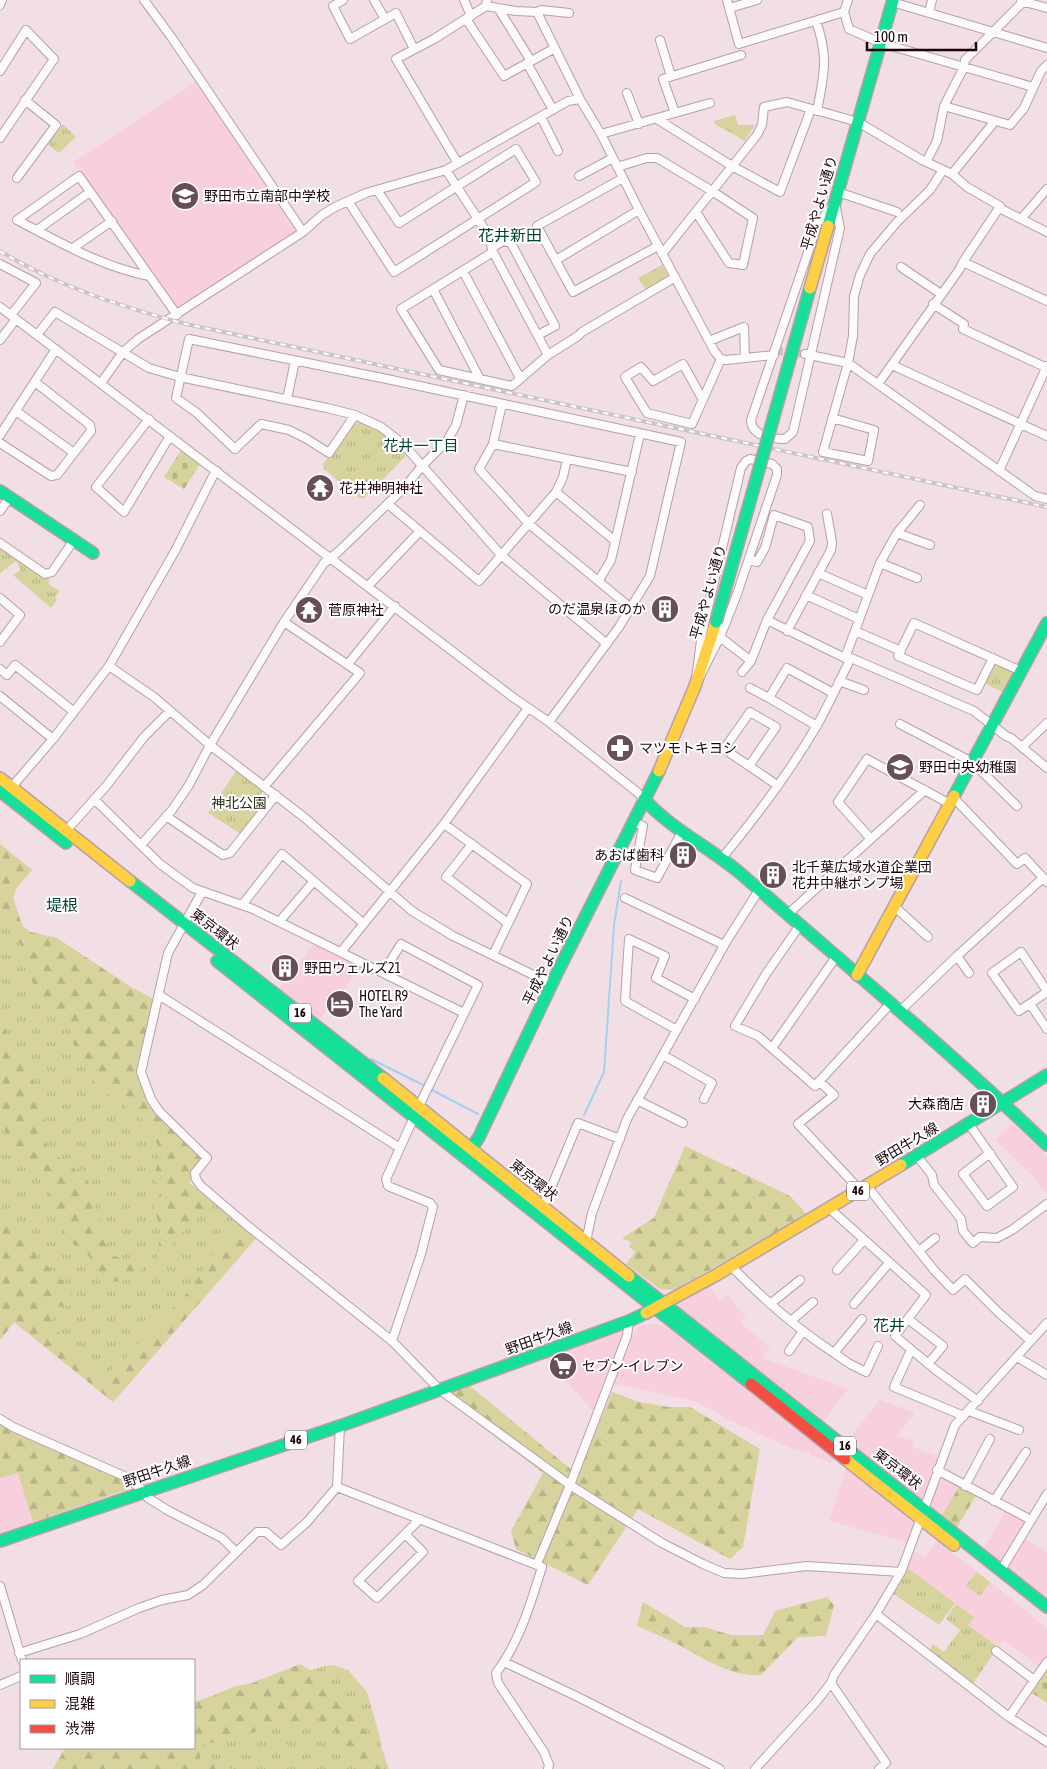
<svg xmlns="http://www.w3.org/2000/svg" width="1047" height="1769" font-family="'Asap Condensed','Noto Sans JP',sans-serif">
  <style>
    .built { fill: #f8cfdd }
    .grass { fill: url(#grass-tufts) }
    .forest { fill: url(#forest-firs) }
    .cemetery { fill: url(#cemetery-stones) }
    .lines { fill: none; stroke-linecap: round; stroke-linejoin: round }
    .stream { stroke: #a3d1f0; stroke-width: 2 }
    .street-tunnel { stroke: #d2bdc5; stroke-width: 8; stroke-dasharray: 8 4; stroke-linecap: butt }
    .street-casing { stroke: #b79fa8; stroke-width: 10 }
    .fast-casing { stroke: #b79fa8; stroke-width: 14 }
    .slow-casing { stroke: #b79fa8; stroke-width: 14 }
    .jam-casing { stroke: #b79fa8; stroke-width: 14 }
    .street { stroke: #fdfafb; stroke-width: 8 }
    .fast { stroke: #16e098; stroke-width: 11 }
    .slow { stroke: #ffcf43; stroke-width: 11 }
    .jam { stroke: #f24e42; stroke-width: 11 }
    .rail-casing { stroke: #ccc5c8; stroke-width: 4 }
    .rail { stroke: #fff; stroke-width: 2; stroke-dasharray: 5.5; stroke-linecap: butt }
    .fast-bridge-casing { stroke: #b79fa8; stroke-width: 14; stroke-linecap: butt }
    .slow-bridge-casing { stroke: #b79fa8; stroke-width: 14; stroke-linecap: butt }
    .fast-bridge { stroke: #16e098; stroke-width: 11 }
    .slow-bridge { stroke: #ffcf43; stroke-width: 11 }
    .labels { text-anchor: middle; stroke-width: 4; stroke-linejoin: round; paint-order: stroke }
    .shield { fill: #fff; stroke: #604e56; stroke-width: 1 }
    .shield-label { font-size: 12px; font-weight: bold; fill: #1c020d }
    .poi-label { font-size: 14px; fill: #1c020d; stroke: #fff; text-anchor: start }
    .street-label { font-size: 14px; fill: #1c020d; stroke: #fff }
    .park-label { font-size: 14px; fill: #2b2e18; stroke: #fff }
    .neighbourhood-label { font-size: 15px; fill: #043f33; stroke: #fff }
    .quarter-label { font-size: 16px; fill: #043f33; stroke: #fff }
  </style>
  <defs>
    <pattern id="grass-tufts" width="24" height="20" patternUnits="userSpaceOnUse" patternTransform="scale(1.25)"><rect width="24" height="20" fill="#d6d49c"/><path d="M3 7l-1-3M5 7V3M7 7l1-3M15 17l-1-3M17 17v-4M19 17l1-3" fill="none" stroke="#b7b485"/></pattern>
    <pattern id="forest-firs" width="22" height="20" patternUnits="userSpaceOnUse" patternTransform="scale(1.25)"><rect width="22" height="20" fill="#d6d49c"/><path d="M5 1l3.5 6h-7zM16 11l3.5 6h-7z" fill="#b7b485"/></pattern>
    <pattern id="cemetery-stones" width="16" height="16" patternUnits="userSpaceOnUse" patternTransform="scale(1.25)"><rect width="16" height="16" fill="#d6d49c"/><path d="M2 7V4a2 2 0 0 1 4 0v3zM10 15v-3a2 2 0 0 1 4 0v3z" fill="#b7b485"/></pattern>
  </defs>
  <rect width="100%" height="100%" fill="#f2dee5"/>
  <path class="built" d="M196,82L296,230L294,233L181,307H177L73,162Z
    M315,943L362,966L319,1020L278,989Z
    M1012,1123L1047,1155V1194L1032,1175L995,1140Z
    M710,1286L719,1301L729,1295L736,1306L746,1316L740,1323L770,1347L762,1358L848,1389L824,1421L679,1307L680,1304Z
    M648,1324H657L670,1330L834,1459L831,1463L810,1455L809,1452L795,1450L731,1421L697,1402L612,1383L637,1327Z
    M621,1332L624,1336L594,1412L544,1356Z
    M880,1400L915,1413L897,1436L913,1441L912,1447L940,1457L924,1501L848,1440Z
    M846,1468L916,1524L909,1543L829,1521Z
    M18,1473L33,1522L0,1534V1478Z
    M939,1473L960,1485L942,1515L927,1503Z
    M1006,1510L1024,1520L1025,1524L1003,1561H1000L984,1549Z
    M1022,1537L1047,1553V1598L1008,1567L1007,1564Z
    M937,1541L977,1572L967,1586L980,1596L990,1582L1047,1628V1658L1040,1668L1004,1640L998,1647L968,1625L974,1617L906,1567L913,1550L925,1558Z"/>
  <path class="grass" d="M735,115L738,125H755L745,141L715,124L714,121Z
    M63,124L76,137L59,153L48,144Z
    M662,265L668,276L667,278L646,290L638,278Z
    M359,422L375,428L404,452L405,457L364,498H359L324,469L323,464L351,426Z
    M0,547L50,580L48,584L60,591L55,597L57,600L51,608L13,575L21,570L16,561L7,567L10,572L6,568L0,574Z
    M995,663L1013,671L1002,692L984,683L992,664Z
    M236,771L263,791L259,796L267,801L241,834L208,813Z
    M0,844L32,870L17,887L13,898L22,925L30,932L57,938L143,1003V1089L203,1157L189,1183L258,1236L113,1402L14,1322L0,1340Z
    M906,1567L955,1603L939,1625L892,1593Z
    M977,1572L990,1582L980,1596L966,1586Z
    M956,1604L974,1617L968,1625L998,1647L972,1685L929,1651L933,1644L944,1652L960,1630L946,1619Z
    M333,1665L348,1670L367,1692L379,1734L382,1749L389,1769H52L99,1748H194V1703L236,1686L276,1680L325,1666Z"/>
  <path class="forest" d="M0,844L32,870L17,887L13,898L22,925L30,932L57,938L131,987L156,1000L140,1061L143,1089L203,1157L189,1183L214,1202L186,1229L160,1259H158L157,1255L161,1231L153,1205L160,1194V1188L153,1176L159,1162L158,1146L148,1124L98,1086L74,1045L69,1024L38,998L21,945L1,919Z
    M0,1020L8,1035L27,1064L41,1101L47,1128L46,1143L51,1153L67,1162L88,1181L109,1252C119,1261 135,1258 144,1267L130,1279L103,1284L98,1280L93,1262L85,1251L74,1245L62,1226L40,1169L22,1152L8,1142L0,1113Z
    M685,1146L790,1196L808,1216L673,1290L660,1289L626,1264L635,1252L629,1247L631,1242L622,1238L654,1218Z
    M0,1206L7,1215L29,1234L27,1245L65,1284L76,1301L73,1304L53,1308L50,1313L56,1329L76,1353L89,1366L104,1374L116,1368L187,1293L205,1267L223,1244L246,1227L258,1236L113,1402L14,1322L0,1340Z
    M470,1386L578,1475L612,1392L639,1402L669,1407H690L760,1449L743,1547L730,1559L638,1509L588,1585L516,1549L511,1531L543,1473L441,1396Z
    M0,1423L122,1478L129,1483L126,1490L33,1522L18,1473L0,1478Z
    M960,1485L977,1494L957,1527L942,1515Z
    M827,1597L834,1605L826,1636L798,1637L761,1675C730,1677 703,1658 677,1644C664,1637 650,1632 637,1626L643,1602L685,1627H704L731,1635H763L775,1611Z
    M300,1664L343,1689L379,1758L382,1769H359L358,1764L337,1732L315,1717L199,1746L200,1759L232,1769H53L65,1748H194V1702L242,1687Z"/>
  <path class="cemetery" d="M181,450L200,464L184,489L164,477Z
    M1047,1665V1703L1029,1691Z"/>
  <g class="lines">
    <path class="stream" d="M371,1059L425,1086
      M432,1090L478,1114
      M584,1115L604,1072L614,925L621,881"/>
    <path class="street-tunnel" d="M775,351L805,354"/>
    <defs>
      <path id="street" d="M144,0L172,38L303,232
        M343,0L333,6L350,39L396,13L414,49
        M374,0L385,19
        M464,0L471,16
        M487,0L486,6L516,11L537,12L541,10L569,13
        M727,0L739,44L844,12
        M848,0L844,12L849,29L881,43L1033,87
        M1021,1L1047,8
        M892,2L1047,48
        M0,5L2,0
        M498,8L531,61
        M730,8L757,0
        M537,12L580,99L601,134L639,210L715,352L721,359L726,360L774,355
        M929,13L932,0
        M466,19L504,76L555,48
        M816,21C829,58 824,74 817,111
        M660,40L671,76
        M527,63L553,110
        M0,71L26,30L54,59L0,138
        M627,93L639,124
        M944,106L1010,125L1024,108L1041,71L1047,65
        M675,113L663,79L741,55
        M541,117L558,151
        M657,119L732,166L780,192L811,109
        M601,134L710,103
        M457,162L396,59L434,39L486,6
        M926,162L937,141L944,106L964,67L965,60L1025,0
        M617,167L647,158H657L712,191L753,218L743,265L729,263L696,212
        M446,170L489,236L493,252L548,355
        M952,174L995,121
        M579,176L613,158
        M17,178L56,125L25,100
        M623,178L537,226L573,292L658,246
        M838,192L897,212
        M348,201L394,272L536,182L516,149L399,223L377,190
        M835,203L840,228L793,432L785,439C773,439 751,436 751,420L818,223Z
        M1021,219L1047,189
        M37,230L90,192
        M73,248L112,221
        M492,248L503,241L511,243L555,326L538,335
        M493,252L401,309L439,370L512,386L548,355L578,336L582,332L674,278
        M662,254L757,135L762,125L764,107L787,102L858,122L922,160L952,174L967,187L1000,206L999,208L1047,232
        M556,260L639,210
        M963,262L1047,301
        M0,264L36,283L11,315
        M901,267L941,294
        M463,271L520,378
        M149,276C102,267 59,242 17,220L79,176L177,315
        M433,289L480,379
        M933,304L964,324L963,329L1047,368
        M0,307L514,698L549,722L637,792L644,799
        M37,335L55,312L149,368L180,377L327,408L355,415L381,427L403,444L502,556L607,644
        M0,340L16,319
        M709,341L744,327L745,358
        M805,354L848,363L1035,496L1047,499
        M892,365L1047,436
        M101,383L123,352L138,339L303,232L322,215L335,207L366,193L446,170L568,101L580,99
        M878,384L959,270L963,262L999,208
        M287,399L295,361
        M703,400L683,364L653,381L641,367L625,377L647,413L692,424L721,359
        M502,404L493,444L479,469L529,524L631,608
        M16,411L74,453
        M355,415L329,453L307,439L289,430L261,424L235,449L197,413L176,398L189,339L387,379L681,442L650,576L619,627L549,722
        M832,418L874,430L868,461L823,452L848,363L853,336L854,296L860,275L870,254L897,222L930,190L943,170
        M149,419L96,487L124,512L170,436
        M0,435L56,349
        M0,443L51,476L57,475L91,431L90,425L35,382
        M493,444L632,472
        M750,459L772,464L777,469V475L736,597L720,637L695,686L702,633L741,468L746,461Z
        M999,471L1047,366
        M556,492L615,541
        M388,504L479,581L556,492L563,477L567,459
        M0,511L10,497
        M897,533L930,545
        M0,543L45,574L52,572L74,540
        M880,563L917,578
        M818,573L868,595
        M599,580L611,560L640,434
        M368,586L420,531
        M806,595L859,619
        M0,598L20,615L0,642
        M767,620L845,658H851L974,711L1006,736L1011,738L1047,768
        M787,631L831,550L832,542L827,514
        M855,631L901,651
        M720,637L751,661
        M845,658L880,563L897,533L920,505
        M993,658L977,690L898,656L914,623L1021,671
        M348,664L395,606
        M109,666L154,697L210,745L305,818L412,911L453,936L552,984
        M0,669L7,675L15,665L73,711
        M742,672L751,661L767,620L810,541L808,527L774,515L765,548L757,562L749,560
        M839,681L864,690
        M750,688L769,698
        M0,696L53,739
        M900,724L972,762L1017,806
        M817,726L769,698L787,668L833,693
        M1022,747L1047,723
        M749,766L776,727L750,712L724,749L777,785
        M264,787L360,673L284,622
        M10,789L53,739L109,666L175,551L213,476L217,471
        M953,797L1017,864L1025,858L1047,882
        M94,799L160,864L193,888L253,909L464,1013
        M166,816L223,855L230,853L276,795
        M634,822L643,826L635,870L657,878L683,830
        M444,824L527,884L493,955
        M66,831L107,785L144,737L170,711
        M871,839L838,802L867,759L950,804
        M472,844L446,877L508,923
        M141,845L172,810L189,785L210,745L284,622L324,563L338,552L405,487L422,466L447,441L456,425L464,395
        M722,858C756,817 789,773 816,727C829,705 839,681 851,658
        M202,892L168,953L141,1072L151,1099L159,1111L207,1158L195,1173L196,1179L201,1186L248,1226L392,1341L440,1390L570,1485L662,1543L703,1564L724,1573L742,1574L807,1566L901,1572
        M625,898L724,945
        M242,905L282,854L363,923
        M894,906L928,937
        M788,914L925,790
        M279,922L314,881
        M800,925L766,974L735,1026L758,1036L815,1086L891,1003
        M341,952L444,824L528,708
        M957,956L969,973
        M383,973L401,944L478,985L419,1106L386,1179L388,1186L430,1203L433,1207L421,1254L392,1341
        M1047,991L1021,952L992,973L1019,1011L1047,992
        M159,995L400,1148
        M1030,1004L1047,1029
        M900,1011L957,956L1043,878
        M677,1030L625,1001L629,939L665,956L656,978L695,999
        M772,1048L836,957
        M663,1055L712,1083L704,1099
        M819,1081L834,1095L798,1124L860,1190
        M637,1100L683,1123
        M969,1124L1013,1187L987,1206L963,1174L990,1153
        M917,1156L932,1175L934,1185L961,1219L963,1231L973,1243L980,1237L997,1238L1012,1230L1047,1204
        M867,1186L934,1270L953,1290L965,1279L999,1313L1031,1341
        M543,1207L578,1123L620,1139
        M829,1208L926,1295L895,1336L937,1371L978,1401
        M586,1242L592,1213L627,1119L726,942L759,890
        M919,1251L935,1238
        M731,1266C763,1299 796,1328 834,1353L862,1319
        M837,1270L864,1240
        M770,1304L800,1280
        M854,1304L889,1263
        M908,1319L943,1346L928,1364
        M791,1321L813,1302
        M911,1350L894,1387L964,1416
        M789,1351L803,1331
        M834,1353L850,1364L866,1372L878,1346
        M1017,1357L1047,1375
        M969,1411L1019,1430
        M0,1419L13,1427L126,1477L144,1491L148,1498L169,1511L222,1538L236,1552
        M937,1470L1031,1520
        M965,1486L990,1439
        M337,1487L542,1567C531,1603 519,1643 496,1673L498,1683L544,1752L549,1765L548,1769
        M994,1501L1026,1452
        M405,1534L423,1552L377,1598L358,1581L420,1519
        M537,1564L570,1485L627,1336L629,1321
        M1001,1570L1047,1494
        M0,1586L22,1660
        M876,1614L1009,1717L1047,1742
        M996,1651L1034,1680
        M19,1653L80,1634L139,1608L162,1600L188,1595L203,1585L257,1532H266L281,1545L307,1522L337,1487L340,1426
        M504,1662L576,1696L720,1769
        M831,1683L886,1763L879,1769
        M0,1685L21,1676
        M1009,1717L1047,1662
        M755,1769L816,1702L831,1683L834,1675L876,1614L901,1572L955,1425L1047,1323"/>
      <path id="fast" d="M828,226L893,0
        M0,491L93,553
        M0,791L66,843
        M954,796L1047,623
        M644,799C671,829 709,847 740,873C843,963 949,1050 1047,1145
        M130,881L383,1078
        M217,961L751,1384
        M467,1155L479,1137L558,971L659,771
        M901,1165L1047,1075
        M629,1276L1047,1607
        M0,1541L340,1426L629,1321L646,1313"/>
      <path id="slow" d="M659,771L695,686L716,622
        M0,778L130,881
        M857,975L954,796
        M383,1078L629,1276
        M646,1313L718,1274L901,1165
        M845,1459L954,1545"/>
      <path id="jam" d="M751,1384L845,1459"/>
    </defs>
    <use href="#street" class="street-casing"/>
    <use href="#fast" class="fast-casing"/>
    <use href="#slow" class="slow-casing"/>
    <use href="#jam" class="jam-casing"/>
    <use href="#street" class="street"/>
    <use href="#fast" class="fast"/>
    <use href="#slow" class="slow"/>
    <use href="#jam" class="jam"/>
    <defs>
      <path id="rail" d="M0,251C57,286 122,307 186,324L1047,507"/>
    </defs>
    <use href="#rail" class="rail-casing"/>
    <use href="#rail" class="rail"/>
    <defs>
      <path id="fast-bridge" d="M716,622L810,288"/>
      <path id="slow-bridge" d="M810,288L828,226"/>
    </defs>
    <use href="#fast-bridge" class="fast-bridge-casing"/>
    <use href="#slow-bridge" class="slow-bridge-casing"/>
    <use href="#fast-bridge" class="fast-bridge"/>
    <use href="#slow-bridge" class="slow-bridge"/>
  </g>
  <defs>
    <symbol id="school-disc" viewBox="-11 -11 22 22"><circle r="9.5" fill="#674f59" stroke="#fff"/><path d="M0-5L7-2L0 1L-7-2ZM-4 1L0 2.5L4 1V4Q0 6-4 4Z" fill="#fff"/></symbol>
    <symbol id="temple-disc" viewBox="-11 -11 22 22"><circle r="9.5" fill="#674f59" stroke="#fff"/><path d="M0-6L5-2H3V0L6.5 2.5H4V6H1.5V3h-3V6H-4V2.5H-6.5L-3 0V-2H-5Z" fill="#fff"/></symbol>
    <symbol id="building-disc" viewBox="-11 -11 22 22"><circle r="9.5" fill="#674f59" stroke="#fff"/><path d="M-4-6H4V6H1V3H-1V6H-4ZM-2.5-4.3h1.7v1.8h-1.7ZM.8-4.3h1.7v1.8H.8ZM-2.5-1h1.7V.8h-1.7ZM.8-1h1.7V.8H.8Z" fill="#fff"/></symbol>
    <symbol id="pharmacy-disc" viewBox="-11 -11 22 22"><circle r="9.5" fill="#674f59" stroke="#fff"/><path d="M-2-6h4v4h4v4h-4v4h-4v-4h-4v-4h4Z" fill="#fff"/></symbol>
    <symbol id="hotel-disc" viewBox="-11 -11 22 22"><circle r="9.5" fill="#674f59" stroke="#fff"/><path d="M-6-4.5h1.5V1H6V5H4.5V3h-9V5H-6ZM-4 0a1.8 1.8 0 1 1 3.6 0ZM.5 0V-2.5h3Q6-2.5 6 0Z" fill="#fff"/></symbol>
    <symbol id="supermarket-disc" viewBox="-11 -11 22 22"><circle r="9.5" fill="#674f59" stroke="#fff"/><path d="M-6-5.5h2.5l.6 2H6L4.5 2H-2.5L-4.4-4H-6ZM-1.5 3.2a1.3 1.3 0 1 0 .1 0ZM3 3.2a1.3 1.3 0 1 0 .1 0Z" fill="#fff"/></symbol>
  </defs>
  <g fill-rule="evenodd">
    <use href="#school-disc" x="169" y="180" width="32" height="32"/>
    <use href="#temple-disc" x="304" y="472" width="32" height="32"/>
    <use href="#building-disc" x="649" y="593" width="32" height="32"/>
    <use href="#temple-disc" x="293" y="594" width="32" height="32"/>
    <use href="#pharmacy-disc" x="604" y="732" width="32" height="32"/>
    <use href="#school-disc" x="884" y="751" width="32" height="32"/>
    <use href="#building-disc" x="667" y="839" width="32" height="32"/>
    <use href="#building-disc" x="757" y="859" width="32" height="32"/>
    <use href="#building-disc" x="269" y="952" width="32" height="32"/>
    <use href="#hotel-disc" x="324" y="988" width="32" height="32"/>
    <use href="#building-disc" x="967" y="1088" width="32" height="32"/>
    <use href="#supermarket-disc" x="547" y="1350" width="32" height="32"/>
  </g>
  <g class="labels">
    <g class="shield">
      <rect x="289" y="1003.5" width="22" height="19" rx="4"/>
      <rect x="847" y="1181.5" width="22" height="19" rx="4"/>
      <rect x="285" y="1430.5" width="22" height="19" rx="4"/>
      <rect x="834" y="1436.5" width="22" height="19" rx="4"/>
    </g>
    <g class="shield-label">
      <text x="300" y="1017">16</text>
      <text x="858" y="1195">46</text>
      <text x="296" y="1444">46</text>
      <text x="845" y="1450">16</text>
    </g>
    <g class="poi-label">
      <text x="204" y="201">野田市立南部中学校</text>
      <text x="339" y="493">花井神明神社</text>
      <text x="646" y="614" text-anchor="end">のだ温泉ほのか</text>
      <text x="328" y="615">菅原神社</text>
      <text x="639" y="753">マツモトキヨシ</text>
      <text x="919" y="772">野田中央幼稚園</text>
      <text x="664" y="860" text-anchor="end">あおば歯科</text>
      <text x="792" y="872">北千葉広域水道企業団<tspan x="792" dy="16">花井中継ポンプ場</tspan></text>
      <text x="304" y="973">野田ウェルズ21</text>
      <text x="359" y="1001">HOTEL R9<tspan x="359" dy="16">The Yard</tspan></text>
      <text x="964" y="1109" text-anchor="end">大森商店</text>
      <text x="582" y="1371">セブン-イレブン</text>
    </g>
    <g class="street-label">
      <text transform="translate(819 203) rotate(-74)" y="5">平成やよい通り</text>
      <text transform="translate(708 592) rotate(-74)" y="5">平成やよい通り</text>
      <text transform="translate(215 929) rotate(38)" y="5">東京環状</text>
      <text transform="translate(548 960) rotate(-64)" y="5">平成やよい通り</text>
      <text transform="translate(907 1144) rotate(-31)" y="5">野田牛久線</text>
      <text transform="translate(534 1180) rotate(39)" y="5">東京環状</text>
      <text transform="translate(539 1338) rotate(-20)" y="5">野田牛久線</text>
      <text transform="translate(898 1469) rotate(38)" y="5">東京環状</text>
      <text transform="translate(157 1471) rotate(-19)" y="5">野田牛久線</text>
    </g>
    <g class="park-label">
      <text x="239" y="808">神北公園</text>
    </g>
    <g class="neighbourhood-label">
      <text x="421" y="451">花井一丁目</text>
    </g>
    <g class="quarter-label">
      <text x="510" y="241">花井新田</text>
      <text x="62" y="911">堤根</text>
      <text x="889" y="1331">花井</text>
    </g>
  </g>
  <rect x="20" y="1659" width="175" height="90" fill="#ffffff" stroke="#a49a9e"/>
  <rect x="30" y="1675" width="25" height="8" fill="#16e098" stroke="#a49a9e"/>
  <text x="65" y="1684" font-size="15" fill="#1c020d">順調</text>
  <rect x="30" y="1700" width="25" height="8" fill="#ffcf43" stroke="#a49a9e"/>
  <text x="65" y="1709" font-size="15" fill="#1c020d">混雑</text>
  <rect x="30" y="1725" width="25" height="8" fill="#f24e42" stroke="#a49a9e"/>
  <text x="65" y="1734" font-size="15" fill="#1c020d">渋滞</text>
  <path d="M867 42v8h109v-8" fill="none" stroke="#1c020d" stroke-width="2.5"/>
  <text x="874" y="42" font-size="15" fill="#1c020d" stroke="#ffffff" stroke-width="4" paint-order="stroke">100 m</text>
</svg>
